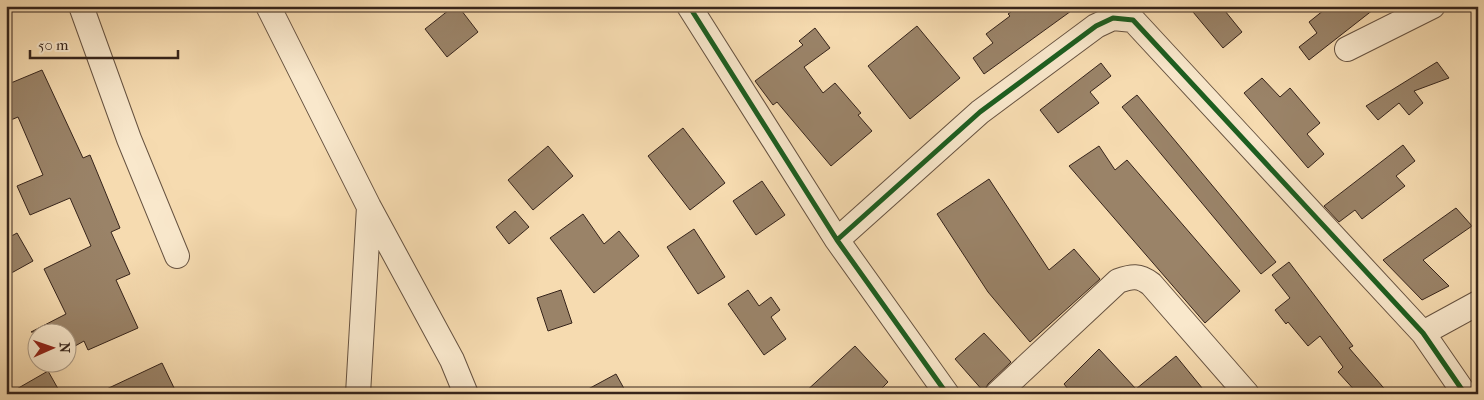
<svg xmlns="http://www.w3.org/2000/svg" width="1484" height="400" font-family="'IM FELL French Canon',serif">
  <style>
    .building { fill: #9a8368; stroke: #36241b }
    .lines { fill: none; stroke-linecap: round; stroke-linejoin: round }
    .minor-casing { stroke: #665240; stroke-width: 26 }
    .minor { stroke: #f9e8cc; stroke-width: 24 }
    .cycleway-casing { stroke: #f9e8cc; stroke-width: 8 }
    .cycleway { stroke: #1b5e20; stroke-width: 5 }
  </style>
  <rect width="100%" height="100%" fill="#f6dbb0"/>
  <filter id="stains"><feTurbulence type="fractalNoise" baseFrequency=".004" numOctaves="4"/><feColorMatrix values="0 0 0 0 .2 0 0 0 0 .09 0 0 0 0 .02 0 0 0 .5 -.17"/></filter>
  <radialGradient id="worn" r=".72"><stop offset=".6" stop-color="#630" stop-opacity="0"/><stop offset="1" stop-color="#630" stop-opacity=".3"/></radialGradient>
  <path class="building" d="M454,6H458L478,32L447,57L425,29Z
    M1019,6H1078L984,74L973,58L993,43L986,34L1010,16L1008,14Z
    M1188,6H1221L1242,32L1223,48Z
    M1329,6H1378L1309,60L1299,47L1317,33L1309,22Z
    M917,26L960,78L910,119L868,66Z
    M815,28L830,48L804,67L823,93L835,83L861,113L858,115L872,131L831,166L777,102L773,105L755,81L803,45L799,41Z
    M1437,62L1449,78L1414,91L1423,103L1409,115L1399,103L1378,120L1366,106Z
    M1101,63L1111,76L1090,92L1099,103L1058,133L1040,110Z
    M42,70L83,158L90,155L102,184L120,228L111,232L130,274L116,280L138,328L88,350L84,341L68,350V332H31L66,314L44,269L91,246L70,198L30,215L17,186L43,175L18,117L6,122V85Z
    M1262,78L1280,97L1290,88L1320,123L1307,134L1324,154L1308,168L1244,93Z
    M1137,95L1276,262L1261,274L1122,107Z
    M683,128L725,183L690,210L648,156Z
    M1403,145L1415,161L1396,176L1405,186L1362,219L1355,210L1339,222L1324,206Z
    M548,146L573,176L533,210L508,180Z
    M1099,146L1115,170L1127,160L1240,291L1205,323L1069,166Z
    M989,179L1049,270L1074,249L1100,279L1030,342L988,292L937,214Z
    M762,181L785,215L756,235L733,201Z
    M1456,208L1472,226L1423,260L1449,286L1422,300L1383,260Z
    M515,211L529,227L509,244L496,227Z
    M583,214L604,244L619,231L639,256L594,293L550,238Z
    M694,229L725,277L698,294L667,247Z
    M17,233L33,261L6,276V239Z
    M1289,262L1353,346L1349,348L1389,394H1358L1338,372L1343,367L1320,336L1308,346L1288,322L1286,324L1275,310L1290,298L1272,275Z
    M561,290L572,323L548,331L537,298Z
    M748,290L759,306L771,297L780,310L771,317L786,339L764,355L728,304Z
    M984,333L1011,362L988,384L984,392L955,359Z
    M855,346L888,382L876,394H803Z
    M1099,349L1136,389L1176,356L1207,394H1072L1064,384Z
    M162,363L177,394H96Z
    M48,371L61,394H8Z
    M616,374L627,394H579Z"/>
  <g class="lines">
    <defs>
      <path id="minor" d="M81,6L129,139L177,256
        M268,6L369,207L452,360L466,394
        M689,6L837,240L947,394
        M1347,49L1433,6
        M837,240L980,112L1096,26L1113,18L1133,20L1423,333L1465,394
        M1423,333L1478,303
        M358,394L369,207
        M997,394L1118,281C1132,276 1139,275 1151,284L1247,394"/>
    </defs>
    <use href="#minor" class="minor-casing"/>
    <use href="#minor" class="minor"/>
    <defs>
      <path id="cycleway" d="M689,6L837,240L947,394
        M837,240L980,112L1096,26L1113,18L1133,20L1423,333L1465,394"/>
    </defs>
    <use href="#cycleway" class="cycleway-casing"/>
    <use href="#cycleway" class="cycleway"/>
  </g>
  <rect width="1484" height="400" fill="none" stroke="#f6dbb0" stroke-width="25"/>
  <rect x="8" y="8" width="1469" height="385" fill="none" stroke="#36241b" stroke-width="2.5"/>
  <rect x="12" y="12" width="1459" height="375" fill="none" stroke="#36241b"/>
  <g transform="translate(52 348) rotate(88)"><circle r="24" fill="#f9e8cc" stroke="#ab9a85"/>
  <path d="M0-4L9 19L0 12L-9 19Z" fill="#8f2418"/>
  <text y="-8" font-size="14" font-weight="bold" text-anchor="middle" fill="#36241b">N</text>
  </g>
  <path d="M30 50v8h148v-8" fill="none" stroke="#36241b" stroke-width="2.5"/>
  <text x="38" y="50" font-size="15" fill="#36241b" stroke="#f9e8cc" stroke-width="4" paint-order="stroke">50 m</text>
  <rect width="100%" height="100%" filter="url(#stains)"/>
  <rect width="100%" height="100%" fill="url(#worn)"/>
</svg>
